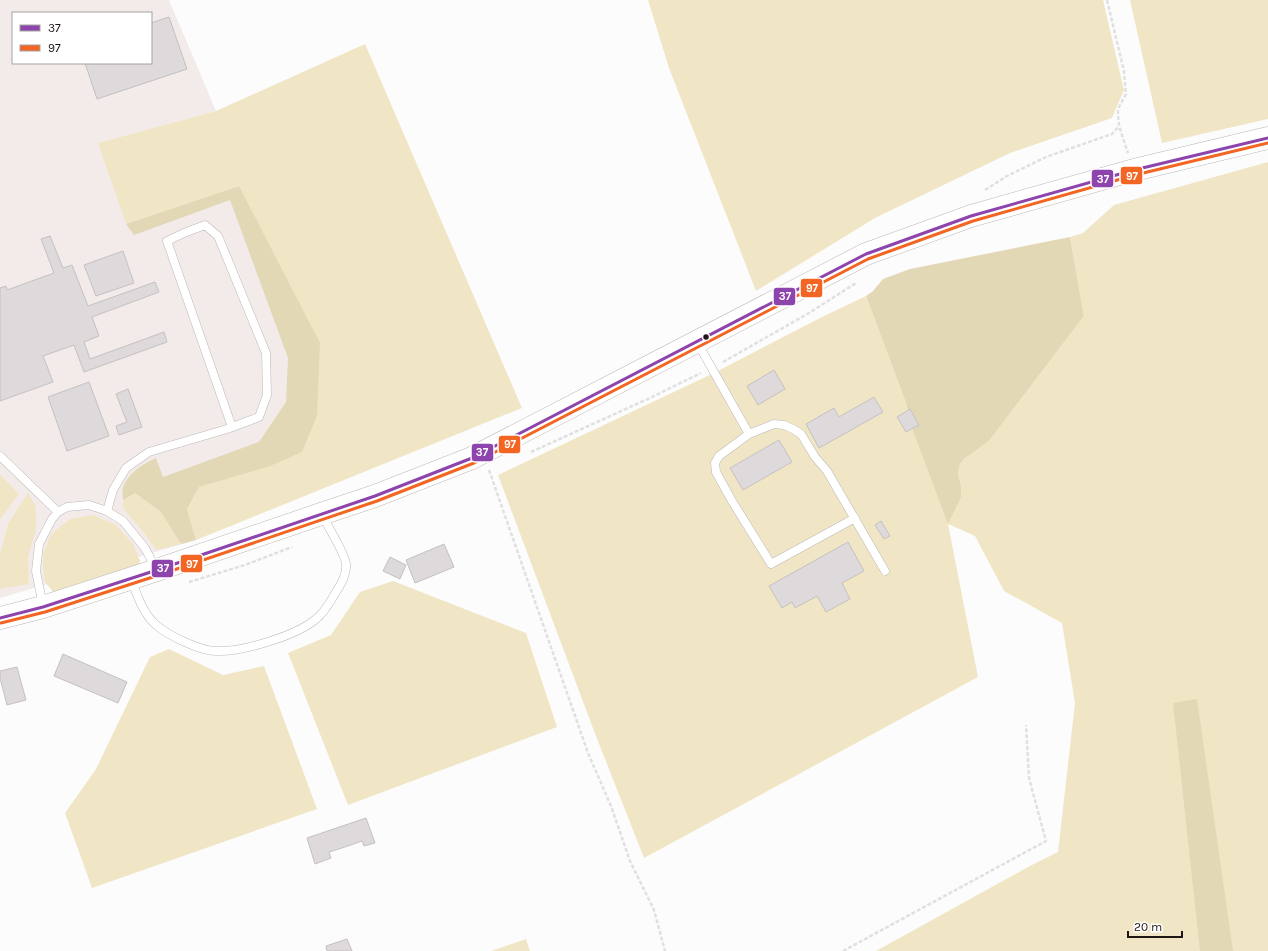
<svg xmlns="http://www.w3.org/2000/svg" width="1268" height="951" font-family="Karla,sans-serif">
  <style>
    .built { fill: #f2ebea; fill-rule: evenodd }
    .green { fill: #f0e6c6 }
    .forest { fill: #e2d8b6 }
    .building { fill: #ded9db; stroke: #c4c1c2 }
    .lines { fill: none; stroke-linecap: round; stroke-linejoin: round }
    .service-casing { stroke: #bcb8b7; stroke-width: 9 }
    .primary-casing { stroke: #bcb8b7; stroke-width: 23 }
    .path { stroke: #e1e0e0; stroke-width: 2.5; stroke-dasharray: 4 2; stroke-linecap: butt }
    .service { stroke: #fff; stroke-width: 8 }
    .primary { stroke: #fff; stroke-width: 22 }
    .bus-1-casing { stroke: #fff; stroke-width: 6 }
    .bus-2-casing { stroke: #fff; stroke-width: 6 }
    .bus-1 { stroke: #8e44ad; stroke-width: 3 }
    .bus-2 { stroke: #f26522; stroke-width: 3 }
    .bus-dot { fill: #1f1715; stroke: #fff; stroke-width: 1.5 }
    .line-badge { stroke: #fff; stroke-width: 1.5 }
    .badge-label { font-size: 11px; text-anchor: middle; font-weight: bold; fill: #fff }
  </style>
  <rect width="100%" height="100%" fill="#fcfcfc"/>
  <path class="built" d="M0,0H169L216,111L99,143L126,224L239,186L317,416L187,509L196,540L0,598V520L19,494L0,474ZM13,13H151V63H13Z"/>
  <path class="green" d="M648,0H1103L1124,90L1112,118L1010,153L875,218L756,291L669,68Z
    M1130,0H1268V119L1162,143Z
    M365,44L522,408L196,540L187,509L199,487L268,467L317,416L239,186L126,224L98,143L216,111Z
    M1268,162V951H876L1028,867L1058,852L1075,703L1062,623L1004,591L975,536L948,524L978,677L644,858L594,731L498,475L714,373L822,317L866,296L906,403L912,428L961,486L958,473L960,464L964,459L989,441L1084,316L1070,237L1083,233L1114,205Z
    M0,474L19,494L0,520Z
    M28,493L36,507V530L28,557L29,584L0,589V555L8,524Z
    M135,493L161,512L181,544L156,550L144,533L123,508V500Z
    M93,515L116,525L133,544L140,561L139,568L53,592L45,582L43,568V554L51,534L70,519Z
    M393,581L526,633L557,727L348,805L288,653L331,635L360,592Z
    M169,649L223,675L264,666L317,809L92,888L65,813L96,769L150,657Z
    M526,939L530,951H491Z"/>
  <path class="forest" d="M239,186L320,343L317,416L302,452L268,467L199,487L187,509L196,540L181,544L161,512L135,493L123,500C123,496 122,491 123,487C129,472 143,464 156,458L163,477L259,442L286,402L288,358L230,200L134,235L126,224Z
    M1070,237L1084,316L989,441L964,459L960,464L958,473L961,486V497L948,524L912,428L906,403L866,296L873,291L883,279L910,269Z
    M1197,699L1233,951H1200L1173,703Z"/>
  <path class="building" d="M169,17L187,69L97,99L85,63H151V23Z
    M50,236L63,268L72,265L88,306L155,282L159,292L92,317L99,336L84,342L90,359L164,332L167,342L84,372L74,345L43,356L53,382L0,401V288L6,286L7,290L54,273L41,239Z
    M123,251L134,283L96,296L84,265Z
    M774,370L785,389L758,405L747,386Z
    M89,382L109,436L67,451L48,397Z
    M128,389L142,427L119,435L116,426L127,422L116,394Z
    M874,397L883,412L819,448L806,424L834,408L839,417Z
    M910,409L919,425L906,432L897,417Z
    M779,440L792,462L743,490L730,468Z
    M881,521L890,536L884,539L875,525Z
    M848,542L864,571L842,583L850,599L826,612L817,596L795,608L792,602L782,608L769,586Z
    M444,544L454,567L415,583L406,560Z
    M390,557L406,565L400,579L383,571Z
    M63,654L127,682L118,703L54,676Z
    M17,667L26,700L7,705L0,678V671Z
    M366,818L375,843L364,846L362,841L345,847L329,852L331,858L315,864L307,838Z
    M347,939L352,951H327L326,946Z"/>
  <g class="lines">
    <defs>
      <path id="service" d="M697,342L749,434L774,424L784,425L793,429L801,434L815,457L827,471L885,571
        M749,434L719,456L715,463L716,472L732,501L771,564L855,518
        M0,456L58,512
        M107,511L113,490L126,468L149,452L227,429L259,417L267,395L266,353L218,236L205,225L184,233L167,241L232,427
        M131,579C137,595 143,613 155,624C167,635 200,651 216,651C242,652 296,636 316,619C325,612 330,602 336,592C341,584 347,575 346,564C345,553 328,527 322,515
        M43,606L36,571L39,544L52,519L58,512L67,507L89,505L107,511L123,521L145,548L156,569"/>
      <path id="primary" d="M0,618L43,607L157,570L321,514L375,496L472,458L866,254L971,216L1134,170L1268,138"/>
    </defs>
    <use href="#service" class="service-casing"/>
    <use href="#primary" class="primary-casing"/>
    <path class="path" d="M1107,0L1124,71L1126,94L1118,109V115L1119,126L1128,153
      M985,190L1007,176L1046,157L1112,134L1119,126
      M723,362L809,313L856,283
      M531,452L650,398L701,373
      M489,470L588,753L611,806L630,861L654,910L665,951
      M189,582L245,565L292,547
      M843,951L1046,841L1029,778L1026,725"/>
    <use href="#service" class="service"/>
    <use href="#primary" class="primary"/>
    <defs>
      <path id="bus-1" d="M0,618L43,607L157,570L375,496L472,458L866,254L971,216L1134,170L1268,138"/>
      <path id="bus-2" d="M1,623L45,612L159,575L377,501L474,463L868,259L973,221L1135,175L1268,143"/>
    </defs>
    <use href="#bus-1" class="bus-1-casing"/>
    <use href="#bus-2" class="bus-2-casing"/>
    <use href="#bus-1" class="bus-1"/>
    <use href="#bus-2" class="bus-2"/>
  </g>
  <circle class="bus-dot" cx="706" cy="337" r="3.5"/>
  <g class="line-badge">
    <rect x="1120" y="166" width="23" height="19" rx="4" fill="#f26522"/>
    <rect x="1091" y="169" width="23" height="19" rx="4" fill="#8e44ad"/>
    <rect x="800" y="278" width="23" height="20" rx="4" fill="#f26522"/>
    <rect x="773" y="287" width="23" height="19" rx="4" fill="#8e44ad"/>
    <rect x="498" y="435" width="23" height="19" rx="4" fill="#f26522"/>
    <rect x="471" y="443" width="23" height="19" rx="4" fill="#8e44ad"/>
    <rect x="180" y="554" width="23" height="19" rx="4" fill="#f26522"/>
    <rect x="151" y="559" width="23" height="19" rx="4" fill="#8e44ad"/>
  </g>
  <g class="badge-label">
    <text x="1132" y="180">97</text>
    <text x="1103" y="183">37</text>
    <text x="812" y="292">97</text>
    <text x="785" y="300">37</text>
    <text x="510" y="448">97</text>
    <text x="482" y="456">37</text>
    <text x="192" y="568">97</text>
    <text x="163" y="572">37</text>
  </g>
  <rect x="12" y="12" width="140" height="52" fill="#ffffff" stroke="#a5a2a1"/>
  <rect x="20" y="25" width="20" height="6" fill="#8e44ad" stroke="#a5a2a1"/>
  <text x="48" y="32" font-size="12" fill="#1f1715">37</text>
  <rect x="20" y="45" width="20" height="6" fill="#f26522" stroke="#a5a2a1"/>
  <text x="48" y="52" font-size="12" fill="#1f1715">97</text>
  <path d="M1128 931v6h54v-6" fill="none" stroke="#1f1715" stroke-width="2"/>
  <text x="1134" y="931" font-size="12" fill="#1f1715" stroke="#ffffff" stroke-width="3" paint-order="stroke">20 m</text>
</svg>
